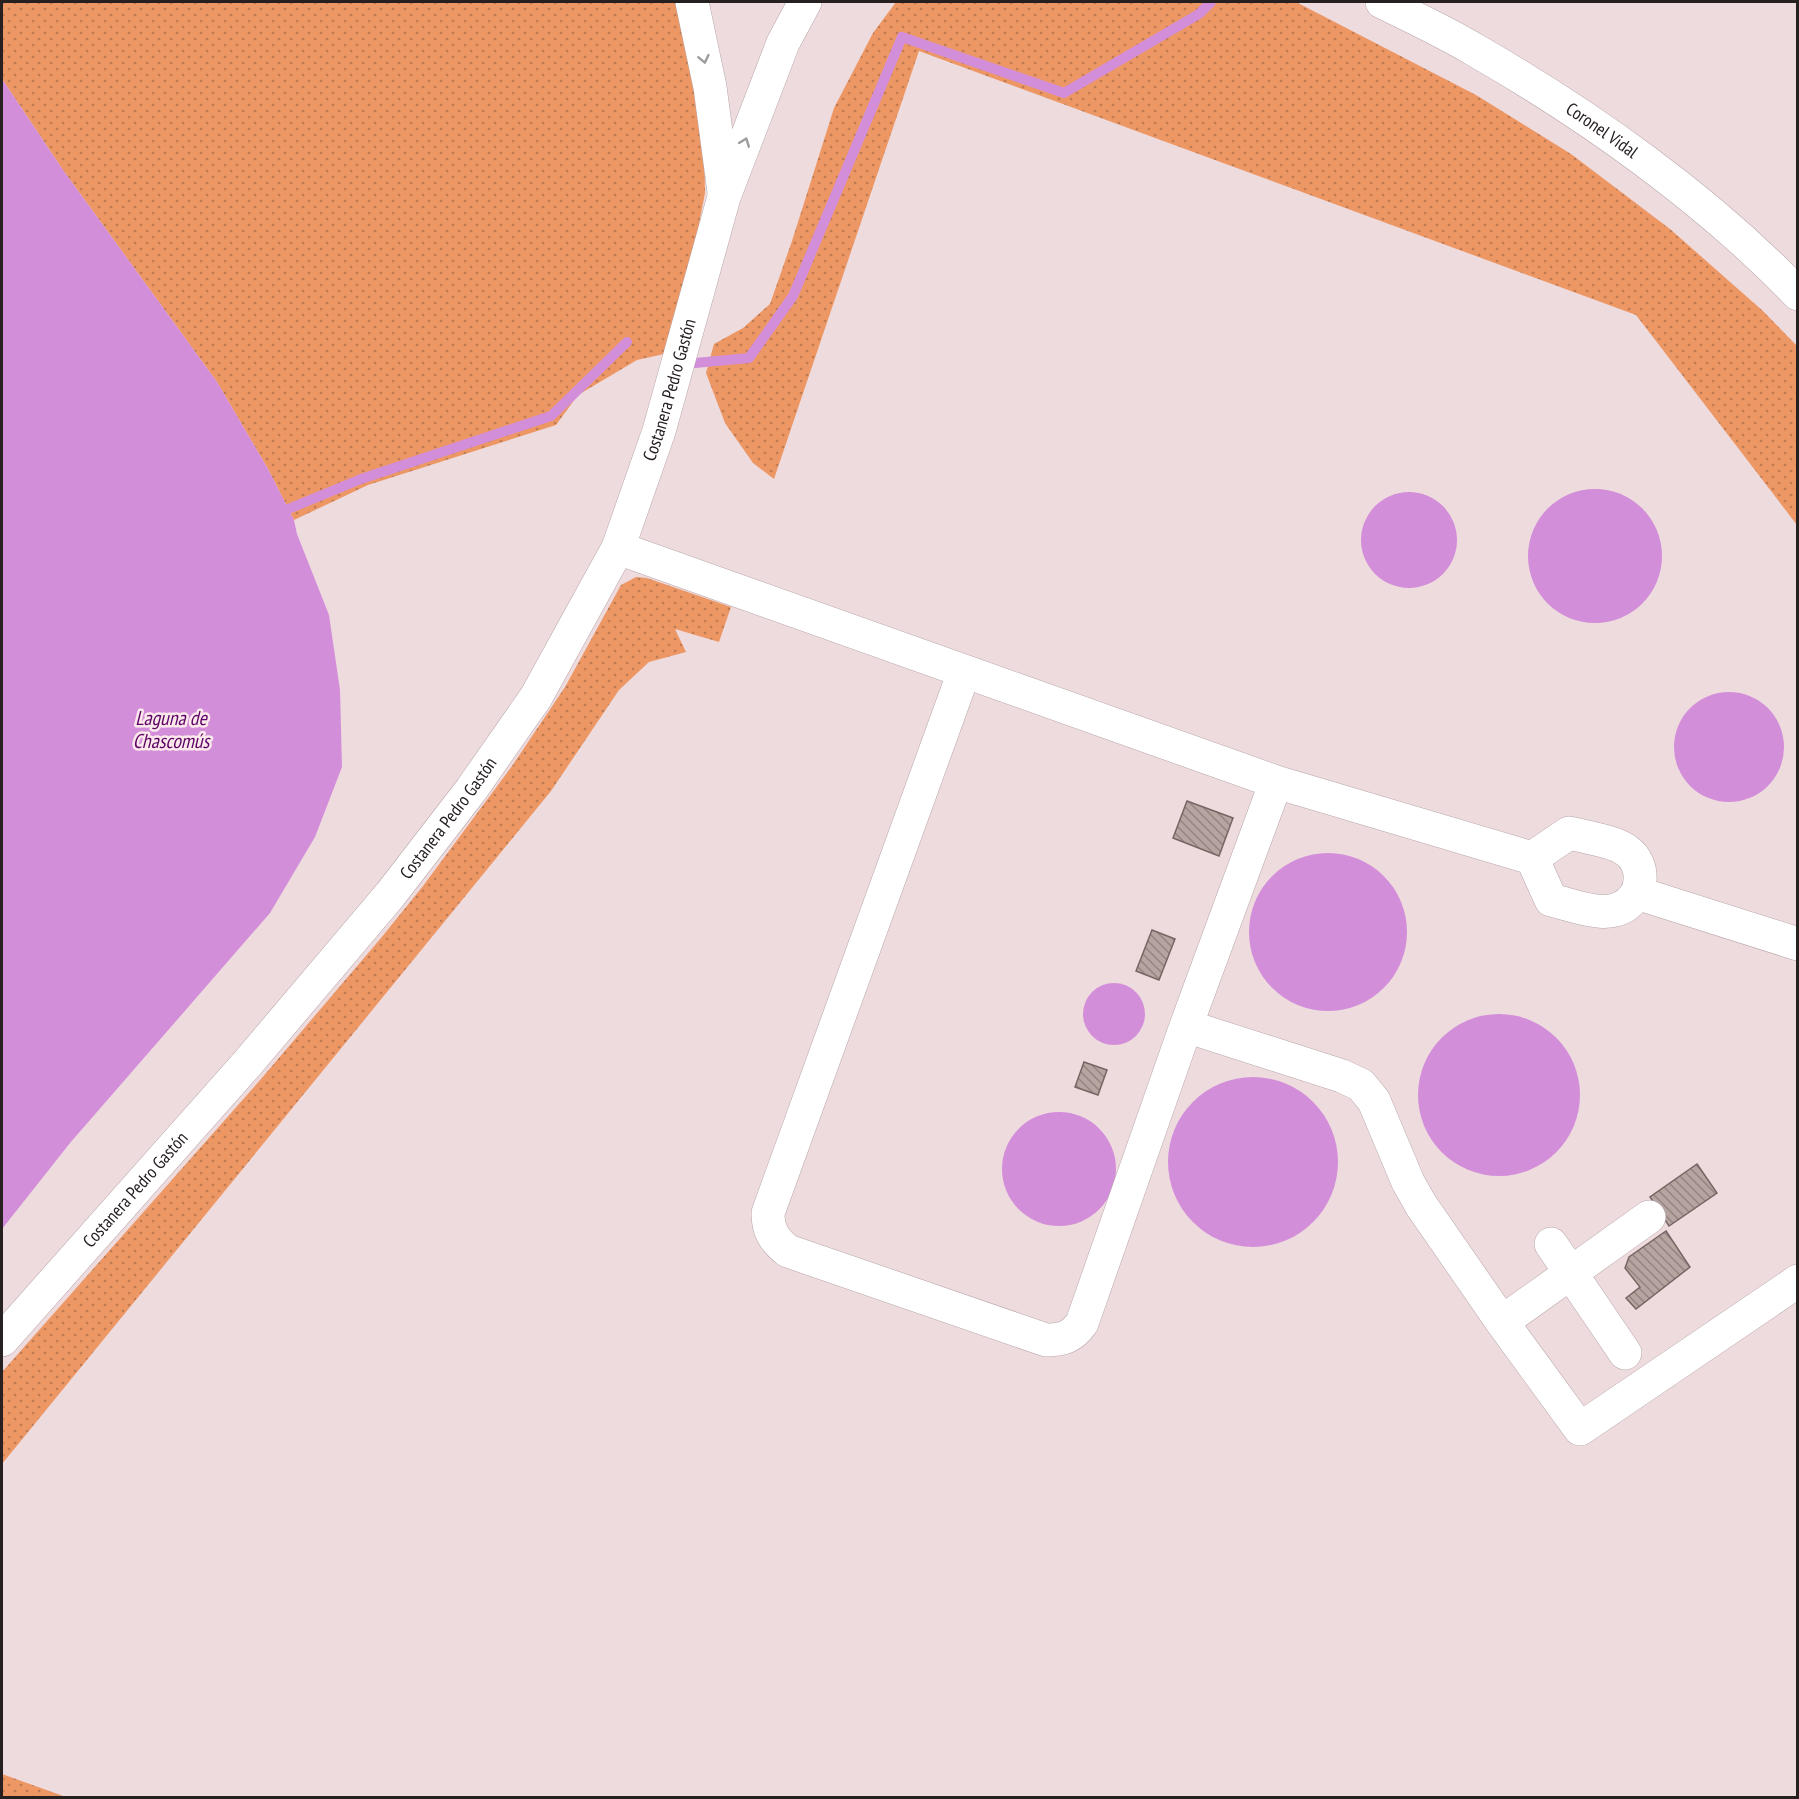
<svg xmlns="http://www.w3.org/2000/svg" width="1799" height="1799" font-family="'PT Sans Narrow',sans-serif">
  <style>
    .grass { fill: url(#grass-dots) }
    .water { fill: #d38eda }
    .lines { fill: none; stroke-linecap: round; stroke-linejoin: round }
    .stream { stroke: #d38eda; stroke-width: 10 }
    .building { fill: url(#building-back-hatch); stroke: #766663; stroke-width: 1.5 }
    .minor-casing { stroke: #b8a6a9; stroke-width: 34 }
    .major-casing { stroke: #b8a6a9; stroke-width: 34 }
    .minor { stroke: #fff; stroke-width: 33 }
    .major { stroke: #fff; stroke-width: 33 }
    .oneway { stroke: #9e9b9b }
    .labels { text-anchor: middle; stroke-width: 5; stroke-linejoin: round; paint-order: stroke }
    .street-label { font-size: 18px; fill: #272021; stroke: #fbe8eb }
    .water-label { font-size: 20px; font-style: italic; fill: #5d0366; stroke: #fbe8eb }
  </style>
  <defs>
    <pattern id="grass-dots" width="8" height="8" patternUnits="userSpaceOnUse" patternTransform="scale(1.5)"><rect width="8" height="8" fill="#ed9765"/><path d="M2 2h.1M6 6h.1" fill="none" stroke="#c07b53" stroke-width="1.8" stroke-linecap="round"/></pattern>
    <pattern id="building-back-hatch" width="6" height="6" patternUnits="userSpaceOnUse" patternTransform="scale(1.5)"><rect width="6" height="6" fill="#b6a4a1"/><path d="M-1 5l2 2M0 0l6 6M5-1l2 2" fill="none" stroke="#948583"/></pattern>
  </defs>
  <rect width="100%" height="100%" fill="#eedbde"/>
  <path class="grass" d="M2,2H679L704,143L705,193L696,240L664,354L637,360L578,395L556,425L368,485L294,520L268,469L217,382L63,170L2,79Z
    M896,2H1296L1476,95L1571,154L1670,229L1763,311L1797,346V525L1636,315L919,51L774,479L753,463L725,423L706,373L714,344L743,328L770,304L792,241L834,108L873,33Z
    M636,577L647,578L731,607L719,642L675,629L686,652L649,662L619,690L551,791L2,1464V1372L261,1079L381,938L423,886L512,766L565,687L621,585Z
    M2,1774L66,1797H2Z"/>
  <path class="water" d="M2,79L63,170L217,382L268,469L294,520L297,534L329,615L340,690L342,767L315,837L270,913L70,1143L2,1229Z
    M1528 556a67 67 0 1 1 134 0a67 67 0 1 1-134 0Z
    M1361 540a48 48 0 1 1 96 0a48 48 0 1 1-96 0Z
    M1674 747a55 55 0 1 1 110 0a55 55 0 1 1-110 0Z
    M1249 932a79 79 0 1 1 158 0a79 79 0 1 1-158 0Z
    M1083 1014a31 31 0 1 1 62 0a31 31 0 1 1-62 0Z
    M1418 1095a81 81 0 1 1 162 0a81 81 0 1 1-162 0Z
    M1168 1162a85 85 0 1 1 170 0a85 85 0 1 1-170 0Z
    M1002 1169a57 57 0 1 1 114 0a57 57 0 1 1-114 0Z"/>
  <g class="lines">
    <path class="stream" d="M695,363L749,358L793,296L902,37L1064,93L1199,14L1211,2
      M276,514L361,479L551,416L627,342"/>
  </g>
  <path class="building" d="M1187,801L1233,818L1219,856L1173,838Z
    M1152,930L1175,939L1159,980L1136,971Z
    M1084,1062L1107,1070L1098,1095L1075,1087Z
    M1697,1164L1717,1193L1669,1226L1650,1197Z
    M1666,1231L1690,1267L1636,1309L1626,1298L1640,1287L1625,1268L1629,1257Z"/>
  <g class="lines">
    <defs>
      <path id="minor" d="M618,548L1276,782L1532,858
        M964,672L768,1213C768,1231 774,1240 788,1251L1046,1340C1063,1340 1072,1337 1082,1323L1186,1026L1276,782
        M1569,833C1585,837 1615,841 1627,851C1636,857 1641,869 1640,880C1640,886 1638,892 1634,897C1615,924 1577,906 1551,900L1532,858Z
        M1637,893L1798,944
        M1186,1026L1342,1076L1361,1085L1374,1101L1408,1182L1421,1205L1502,1322L1580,1429L1798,1281
        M1551,1244L1625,1353
        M1502,1322L1649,1217"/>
      <g id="major">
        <path d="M692,2L710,87L724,192"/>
        <path id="s1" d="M1382,2C1413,17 1445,32 1475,50C1588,115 1707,199 1798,294"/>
        <path id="s2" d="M2,1340L246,1065L390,895L471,790L536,697L618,548L659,431L724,197L783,43L805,2"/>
      </g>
    </defs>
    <use href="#minor" class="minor-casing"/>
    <use href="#major" class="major-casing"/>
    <use href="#minor" class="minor"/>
    <use href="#major" class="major"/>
  </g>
  <defs><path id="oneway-chevron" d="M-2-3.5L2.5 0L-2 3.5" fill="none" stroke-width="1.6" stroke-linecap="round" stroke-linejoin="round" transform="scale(1.5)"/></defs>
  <g class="oneway">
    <use href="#oneway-chevron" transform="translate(704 59) rotate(78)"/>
    <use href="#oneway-chevron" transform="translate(745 142) rotate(-69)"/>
  </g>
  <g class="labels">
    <g class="street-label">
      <text dy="6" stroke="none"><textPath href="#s1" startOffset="255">Coronel Vidal</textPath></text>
      <text dy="6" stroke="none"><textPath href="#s2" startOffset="1173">Costanera Pedro Gastón</textPath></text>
      <text dy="6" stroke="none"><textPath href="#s2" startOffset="687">Costanera Pedro Gastón</textPath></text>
      <text dy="6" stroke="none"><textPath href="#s2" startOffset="201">Costanera Pedro Gastón</textPath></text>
    </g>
    <g class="water-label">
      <text x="171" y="725">Laguna de<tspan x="171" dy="23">Chascomús</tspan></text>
    </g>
  </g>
  <rect width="1799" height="1799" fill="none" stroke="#272021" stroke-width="6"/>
</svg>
